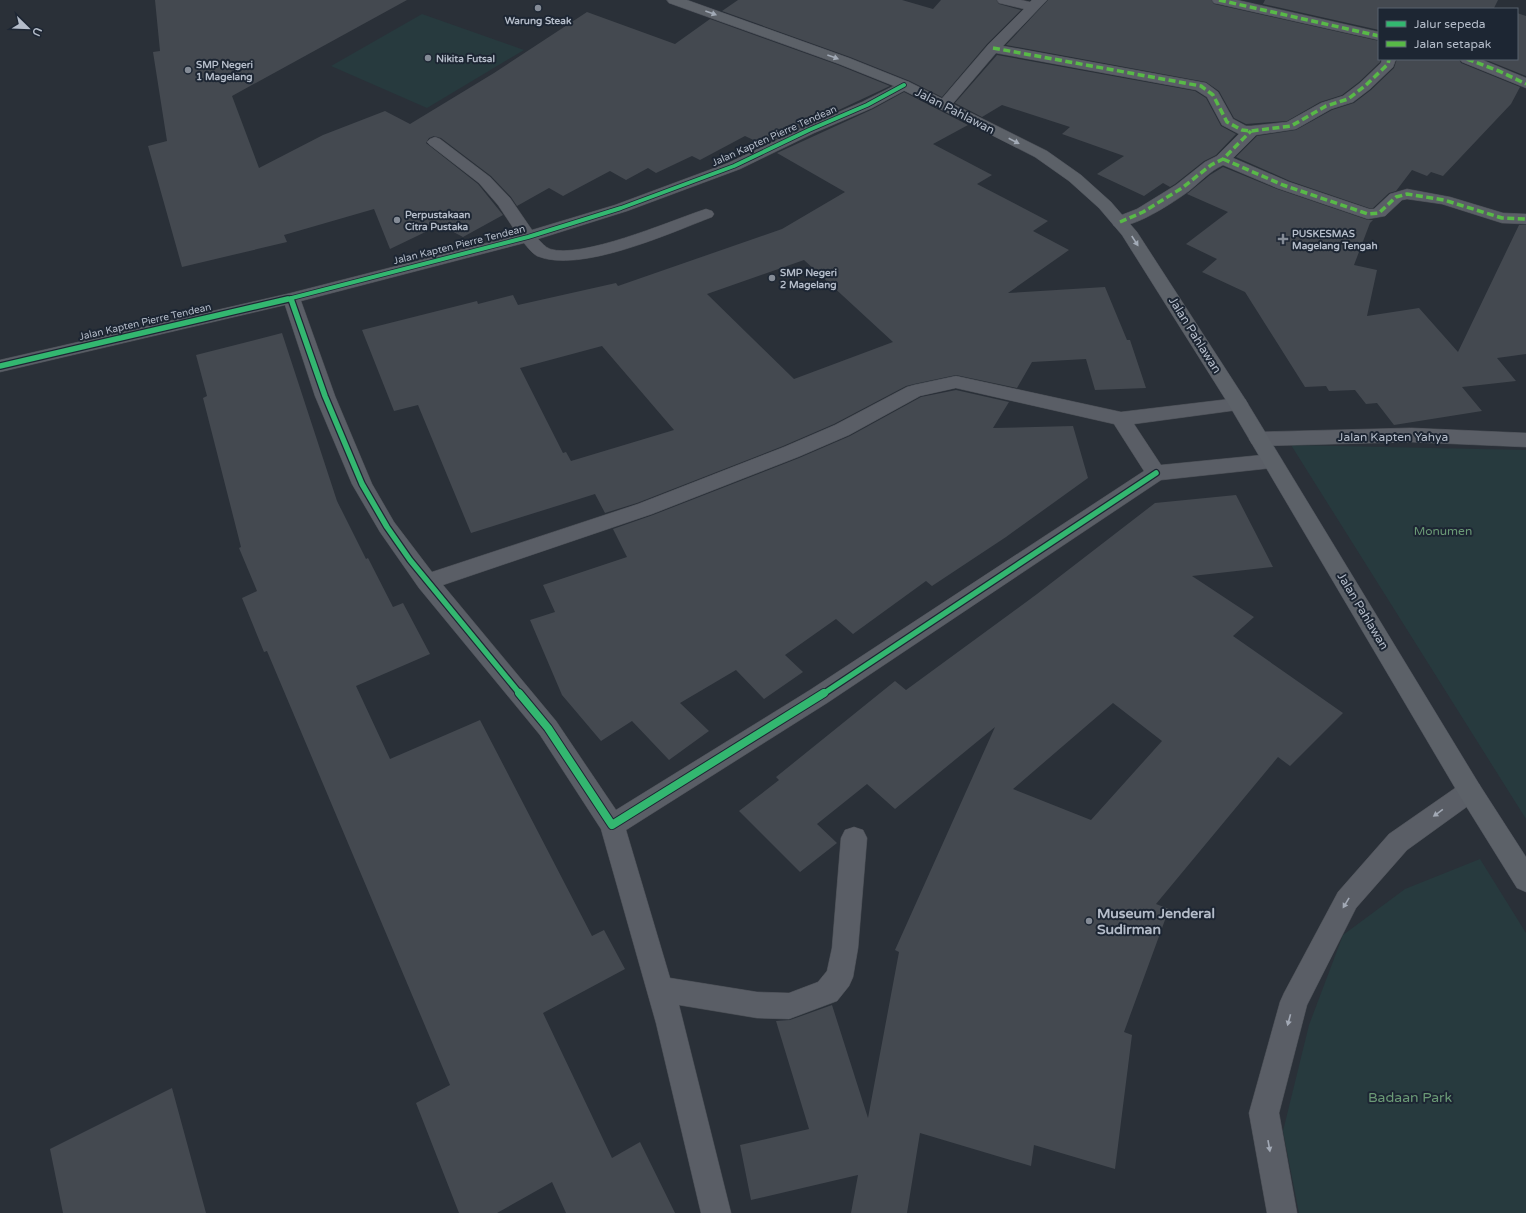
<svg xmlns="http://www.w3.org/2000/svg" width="1526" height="1213" font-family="'Varela Round',sans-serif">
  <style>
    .green { fill: #273a3e }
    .building { fill: #444950; fill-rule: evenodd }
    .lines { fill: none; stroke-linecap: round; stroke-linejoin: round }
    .minor-casing { stroke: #484c53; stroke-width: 1 }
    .major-casing { stroke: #484c55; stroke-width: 1 }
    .minor { fill: #5a5e66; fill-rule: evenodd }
    .major { fill: #5c6168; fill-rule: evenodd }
    .quiet { stroke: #58b947; stroke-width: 3.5; stroke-dasharray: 7 3.5; stroke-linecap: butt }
    .cycleway-far2-casing { stroke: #1d2633; stroke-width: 5.5 }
    .cycleway-far1-casing { stroke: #1d2633; stroke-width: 8 }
    .cycleway-casing { stroke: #1d2633; stroke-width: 10 }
    .cycleway-far2 { stroke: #33b770; stroke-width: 4 }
    .cycleway-far1 { stroke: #33b770; stroke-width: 5.5 }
    .cycleway { stroke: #33b770; stroke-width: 8 }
    .oneway { fill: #a2aab6 }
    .oneway2 { fill: #a2a9b5 }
    .poi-dot { fill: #848b96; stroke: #1d2633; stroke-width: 1.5 }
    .labels { text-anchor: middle; stroke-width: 4; stroke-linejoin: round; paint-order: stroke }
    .far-poi-label { font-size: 10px; font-weight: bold; fill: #b4bcc9; stroke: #1d2633; text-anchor: start }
    .far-street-label { font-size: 10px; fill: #b4bcc9; stroke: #1d2633 }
    .street-label { font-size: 12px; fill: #b4bcc9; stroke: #1d2633 }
    .park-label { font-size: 12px; fill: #6b9a76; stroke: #1d2633 }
    .near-poi-label { font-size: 14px; font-weight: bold; fill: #b4bcc9; stroke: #1d2633; text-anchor: start }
    .near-park-label { font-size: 14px; fill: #6b9a76; stroke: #1d2633 }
  </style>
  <rect width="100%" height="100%" fill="#2a3038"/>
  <path class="green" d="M422,14L524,50L427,108L331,66Z
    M1291,445L1526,450V819Z
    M1480,859L1526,933V1213H1299L1283,1131L1309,1025L1343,935L1405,889Z"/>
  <path class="building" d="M155,0H407L232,96L259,168L323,135L385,111L410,124L494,73L587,12L675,44L710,19L838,65L890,86L764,145L745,136L700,160L692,156L656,173L648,168L626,180L610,171L563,196L549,188L517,206L511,197L491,176L441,138L434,136L429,138L426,143L478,184L503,215L463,237L440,225L390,249L374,209L284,235L287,242L182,267L148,146L167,141L153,52L160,51Z
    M738,0H902L933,9L941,0H996L999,4L1021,10L987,44L942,97L910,81L850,57L722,11Z
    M1048,0H1211L1214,4L1379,41V59H1380V62L1359,82L1342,95L1320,102L1287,121L1246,124L1234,118L1219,91L1206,82L1006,45Z
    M1265,0H1498L1494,8L1498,9H1379V30L1263,4Z
    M1517,13L1526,16V76L1484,59H1517Z
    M997,55L1195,91L1206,98L1221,126L1236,134L1216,155L1204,161L1175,184L1170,187L1163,183L1144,196L1097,174L1124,156L1062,134L1070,127L1002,105L982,117L955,103Z
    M1397,59H1459L1461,63L1520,87L1511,104L1443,176L1431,172L1427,176L1412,170L1396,191L1389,193L1373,208H1369L1290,181L1236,157L1257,136L1296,130L1332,110L1354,103L1371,90L1394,68Z
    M904,92L968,125L933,144L992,175L977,184L1048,221L1033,231L1069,250L1008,293L1105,287L1127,340H1130L1146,388L1095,390L1086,359L1032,362L1017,388L956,375L914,384L906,386L834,424L783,446L637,503L605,513L595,494L471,533L418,405L394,411L362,330L477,301L478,304L513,295L518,305L616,283L618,286L782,229L845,192L777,153L873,109ZM804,260L893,342L794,379L707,294ZM602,346L674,430L571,461L566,452L563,453L520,368Z
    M1223,167L1277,189L1368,220H1373L1370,223L1354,265L1377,270L1367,316L1419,308L1458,352L1519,225H1526V354L1497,358L1516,381L1462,387L1482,411L1394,425L1377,403L1366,404L1355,390L1329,391L1326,386L1305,387L1245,292L1202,272L1217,259L1186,244L1228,212L1187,194L1210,175Z
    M282,333L337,501L366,559L368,558L393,607L403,603L430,654L356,686L390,759L480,720L592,936L604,930L625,969L543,1013L612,1158L640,1142L675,1213H566L552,1182L497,1213H459L416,1103L450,1085L267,651L264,652L242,598L257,591L239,548L241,547L203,398L207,396L196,355Z
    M956,390L1009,402L993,428L1073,426L1088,478L1006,537L932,586L926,581L853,634L836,619L785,655L803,672L764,699L736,670L680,703L709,731L669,760L632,721L601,741L562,695L530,620L555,612L543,585L627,557L613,529L653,515L799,458L850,436L921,397Z
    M1236,495L1273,567L1192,576L1254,617L1233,636L1343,713L1290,766L1278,757L1156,904L1169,909L1124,1032L1132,1035L1115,1169L1034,1145L1031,1166L920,1133L907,1213H851L858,1175L751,1200L740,1145L809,1129L776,1021L790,1020L832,1005L868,1118L899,952L895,950L995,727L895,809L867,784L817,824L837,843L800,872L739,811L779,780L776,777L895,681L906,690L1037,594L1155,503ZM1113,703L1162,741L1091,820L1013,789Z
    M172,1088L206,1213H63L50,1149Z"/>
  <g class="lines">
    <defs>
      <path id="minor" d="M997,0H1021L1030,2L1032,0H1047L1003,46L1206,83L1218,92L1233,119L1246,126H1251L1287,122L1321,103L1343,96L1360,83L1381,63L1382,59H1396L1393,67L1370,89L1353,102L1331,109L1296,129L1256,135L1233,158L1289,182L1369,209H1374L1390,194L1407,189L1450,197L1503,213L1526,214V224L1502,223L1442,204L1407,199L1402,200L1385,216L1368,219L1277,188L1223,165C1210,171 1200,182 1189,191C1174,202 1132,230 1114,226L1112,222L1114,218L1137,209L1176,185L1205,162L1217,156L1239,134L1222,125L1207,97L1196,90L996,53L949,108L944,109L939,108L937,105L939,102L988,45L1024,9L999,3Z
        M1212,0H1237L1379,32V40L1219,4L1214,3Z
        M1460,59H1480L1526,78V88L1462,62Z
        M904,81L909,82L911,85L909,88L872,108L814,133L740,169L627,211L538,239C542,243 545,247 550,249C581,259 668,222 700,211L706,209L712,211L714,214L712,217C670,233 580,274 537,256C532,253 528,248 524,243L301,301L335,396L372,484L394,522L432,572L638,504L784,447L835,425L907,387L914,385L956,376L1121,412L1238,398L1245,399L1248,404L1245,409L1134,424L1161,465L1272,454L1279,456L1282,461L1279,466L1272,468L1161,480L827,703L626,830L670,978L757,992L789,993L818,982L827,971L832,948L841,838L845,830L854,827L863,830L867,838L858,948L853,977L849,986L837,1001L789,1019L757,1018L679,1005L731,1213H701L656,1023L601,829L540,735L419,588L380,532L352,484L315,396L285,305L0,372V360L291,293L518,235L498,205L479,183L430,145L427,142L430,139L435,137L440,139L490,177L510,198L532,230L615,205L728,163L804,127L862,102ZM956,388L1114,424L1144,471L810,690L616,810L556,721L443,585L652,514L798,457L849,435L920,396Z
        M1411,428L1526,433V447L1411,442L1259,446L1252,444L1249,439L1252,434L1259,432Z
        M1470,780L1479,784L1482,791L1479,798L1407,850L1356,908L1307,1005L1279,1113L1297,1213H1267L1249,1113L1280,1002L1284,993L1338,892L1389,834L1461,784Z"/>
      <path id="major" d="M667,0H687L849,58L909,82L1047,151L1081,175L1111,202L1137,232L1245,399L1479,784L1526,857V892L1517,888L1461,798L1229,405L1122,235L1099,208L1069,181L1035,157L899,88L839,64L669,3Z"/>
    </defs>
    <use href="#minor" class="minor-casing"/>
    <use href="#major" class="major-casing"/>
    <use href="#minor" class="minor"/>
    <use href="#major" class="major"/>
    <path class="quiet" d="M1219,0L1379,36
      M993,48L1201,86L1213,95L1227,122L1242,130L1251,131L1291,126L1326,106L1348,99L1365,86L1388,64L1389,59
      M1467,59L1499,71L1526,84
      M1223,159L1283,185L1368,214L1379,213L1396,197L1407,194L1444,200L1502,218L1526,219
      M1120,222L1143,212L1182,188L1211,165L1223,159L1251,131"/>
    <defs>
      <path id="cycleway-far2" d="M291,298L292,300
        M284,300L528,237L621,208L734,166L809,130L867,105L904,85"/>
      <path id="cycleway-far1" d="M291,299L325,396L362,484L387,527L410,560L520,694
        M0,366L288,299
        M823,694L1156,473"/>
      <path id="cycleway" d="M519,693L548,728L612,825L824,693"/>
    </defs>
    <use href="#cycleway-far2" class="cycleway-far2-casing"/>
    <use href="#cycleway-far1" class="cycleway-far1-casing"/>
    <use href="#cycleway" class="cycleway-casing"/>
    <use href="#cycleway-far2" class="cycleway-far2"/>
    <use href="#cycleway-far1" class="cycleway-far1"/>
    <use href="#cycleway" class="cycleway"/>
  </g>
  <defs><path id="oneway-solid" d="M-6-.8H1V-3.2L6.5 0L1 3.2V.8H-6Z"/></defs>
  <g class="oneway">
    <use href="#oneway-solid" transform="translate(711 13) rotate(20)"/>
    <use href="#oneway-solid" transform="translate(833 57) rotate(20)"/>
    <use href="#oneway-solid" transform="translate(1014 141) rotate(27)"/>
    <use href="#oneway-solid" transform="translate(1135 241) rotate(57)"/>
  </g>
  <g class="oneway2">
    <use href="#oneway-solid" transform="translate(1438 813) rotate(144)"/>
    <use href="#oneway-solid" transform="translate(1346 903) rotate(121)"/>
    <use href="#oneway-solid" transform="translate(1289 1020) rotate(105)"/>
    <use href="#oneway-solid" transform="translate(1269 1146) rotate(80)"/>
  </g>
  <g class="poi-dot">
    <circle cx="538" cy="8" r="4"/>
    <circle cx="428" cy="58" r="4"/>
    <circle cx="188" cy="70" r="4"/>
    <circle cx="397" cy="220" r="4"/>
    <path d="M1281 233h4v4h4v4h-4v4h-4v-4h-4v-4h4z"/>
    <circle cx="772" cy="278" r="4"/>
    <circle cx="1089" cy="921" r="4"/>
  </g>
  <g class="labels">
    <g class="far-poi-label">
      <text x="538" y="24" text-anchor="middle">Warung Steak</text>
      <text x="436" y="62">Nikita Futsal</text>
      <text x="196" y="68">SMP Negeri<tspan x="196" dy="12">1 Magelang</tspan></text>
      <text x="405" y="218">Perpustakaan<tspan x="405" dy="12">Citra Pustaka</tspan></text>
      <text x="1292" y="237">PUSKESMAS<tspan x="1292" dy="12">Magelang Tengah</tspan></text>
      <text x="780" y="276">SMP Negeri<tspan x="780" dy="12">2 Magelang</tspan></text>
    </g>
    <g class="far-street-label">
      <text transform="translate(774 135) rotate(-24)" y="4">Jalan Kapten Pierre Tendean</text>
      <text transform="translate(459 244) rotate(-14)" y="4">Jalan Kapten Pierre Tendean</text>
      <text transform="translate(145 321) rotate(-13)" y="4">Jalan Kapten Pierre Tendean</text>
    </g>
    <g class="street-label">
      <text transform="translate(955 111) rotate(27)" y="4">Jalan Pahlawan</text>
      <text transform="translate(1195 335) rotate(58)" y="4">Jalan Pahlawan</text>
      <text x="1393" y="441">Jalan Kapten Yahya</text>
      <text transform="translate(1363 611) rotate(59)" y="4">Jalan Pahlawan</text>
    </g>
    <g class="park-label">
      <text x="1443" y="535">Monumen</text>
    </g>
    <g class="near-poi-label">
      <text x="1097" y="918">Museum Jenderal<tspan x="1097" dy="16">Sudirman</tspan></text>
    </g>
    <g class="near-park-label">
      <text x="1410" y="1102">Badaan Park</text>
    </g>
  </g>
  <rect x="1378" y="8" width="140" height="52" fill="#1d2633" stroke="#59626f"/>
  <rect x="1386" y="21" width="20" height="6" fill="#33b770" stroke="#59626f"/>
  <text x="1414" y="28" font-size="12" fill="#b4bcc9">Jalur sepeda</text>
  <rect x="1386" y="41" width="20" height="6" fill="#58b947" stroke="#59626f"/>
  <text x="1414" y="48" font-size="12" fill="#b4bcc9">Jalan setapak</text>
  <g transform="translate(28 28) rotate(113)" stroke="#1d2633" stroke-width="3" paint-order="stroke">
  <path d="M0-3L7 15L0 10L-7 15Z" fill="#b4bcc9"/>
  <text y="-6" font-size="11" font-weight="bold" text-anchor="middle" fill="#b4bcc9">U</text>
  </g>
</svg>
